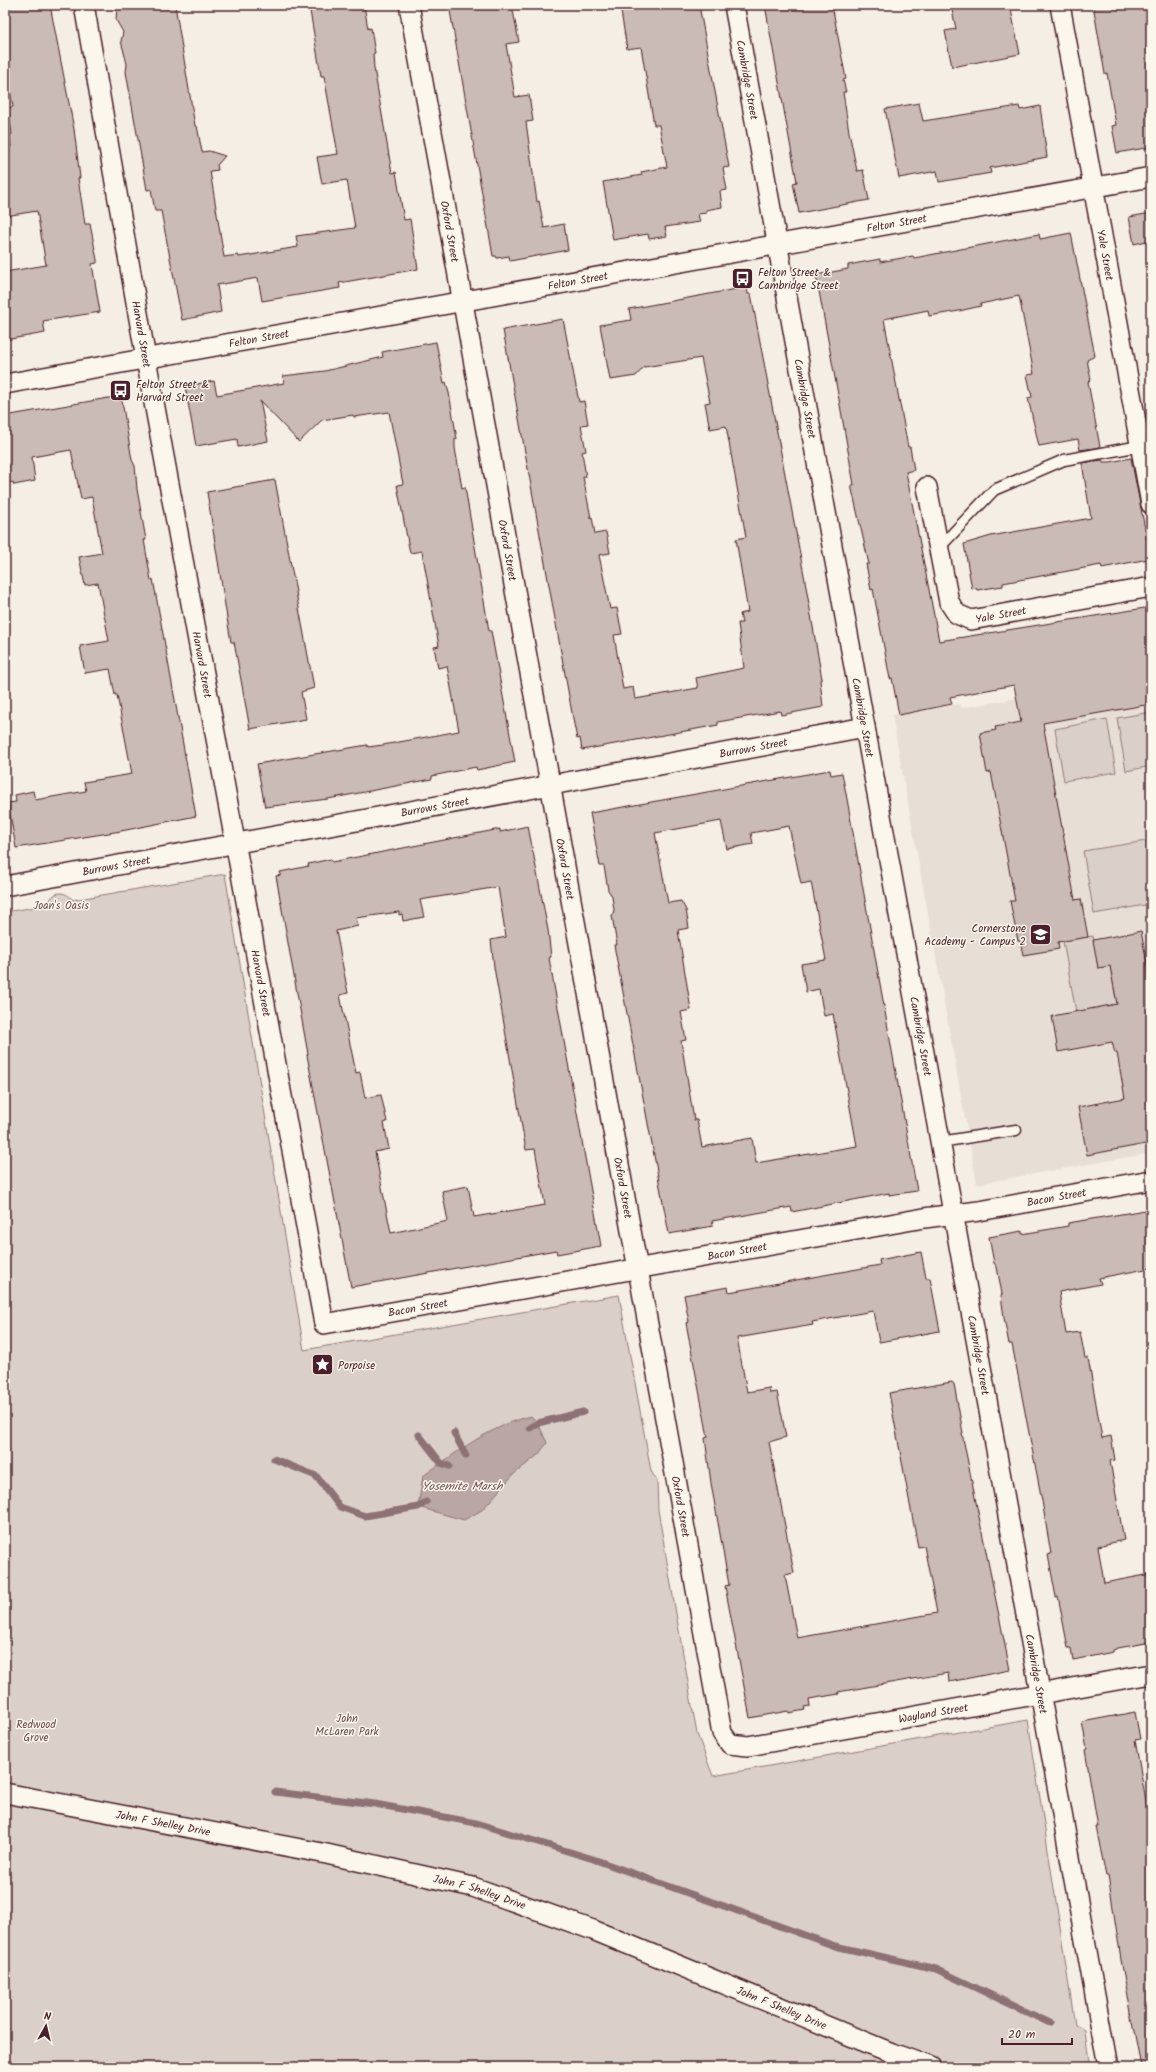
<svg xmlns="http://www.w3.org/2000/svg" width="1156" height="2072" font-family="Kalam,sans-serif">
  <style>
    .built { fill: #e7dfd6 }
    .green { fill: #dbd0c9; stroke: #92787a }
    .water { fill: #baa7a5; stroke: #8d7174 }
    .lines { fill: none; stroke-linecap: round; stroke-linejoin: round }
    .stream { stroke: #8d7174; stroke-width: 7 }
    .building { fill: #cabbb6; stroke: #4a1f2b; fill-rule: evenodd }
    .lane-casing { stroke: #4a1f2b; stroke-width: 13 }
    .street-casing { stroke: #4a1f2b; stroke-width: 22 }
    .lane { stroke: #fbf7ec; stroke-width: 10 }
    .street { stroke: #fbf7ec; stroke-width: 19 }
    .labels { text-anchor: middle; stroke-width: 3; stroke-linejoin: round; paint-order: stroke }
    .street-label { font-size: 11px; fill: #4a1f2b; stroke: #fbf7ec }
    .poi-label { font-size: 11px; fill: #4a1f2b; stroke: #fbf7ec; text-anchor: start }
    .park-label { font-size: 11px; fill: #6e4b52; stroke: #fbf7ec }
    .water-label { font-size: 12px; font-style: italic; fill: #714f56; stroke: #fbf7ec }
  </style>
  <rect width="100%" height="100%" fill="#f4eee4"/>
  <filter id="ink" filterUnits="userSpaceOnUse"><feTurbulence type="fractalNoise" baseFrequency=".025" numOctaves="2"/><feDisplacementMap in="SourceGraphic" scale="8" xChannelSelector="R" yChannelSelector="G"/><feConvolveMatrix kernelMatrix="1 2 1 2 8 2 1 2 1" color-interpolation-filters="sRGB"/></filter>
  <g filter="url(#ink)">
    <path class="built" d="M1151,689V1153L977,1184L892,715L960,704L961,708L1019,698Z"/>
    <path class="green" d="M1151,712V766L1126,771L1117,718Z
      M1107,719L1116,772L1064,781L1055,729Z
      M1146,841L1151,868V904L1094,914L1083,851Z
      M225,874L304,1350L619,1295L651,1471L657,1481L658,1510L697,1734L713,1776L1028,1720L1075,2025L1085,2030L1089,2063H1082V2067H5V912L48,905C52,890 65,890 73,900Z
      M1093,936L1098,968L1110,966L1117,1004L1076,1012L1063,941Z"/>
    <path class="water" d="M531,1416L538,1423L547,1443L538,1455L514,1474L482,1510L464,1520L418,1507L423,1476C458,1451 489,1427 531,1416Z"/>
    <g class="lines">
      <path class="stream" d="M530,1428L538,1423L583,1412
        M454,1433L466,1456
        M419,1435L441,1463L449,1466
        M274,1459L316,1476L340,1507L365,1516L418,1507L426,1502
        M275,1792L375,1804L476,1823L593,1859L835,1946L936,1969L1050,2023"/>
    </g>
    <path class="building" d="M5,5H50L74,129L80,178H78L85,224H90L97,260V263L92,264L100,312L43,321L45,333L5,340V272L46,265L37,211L5,216V148L11,147L10,135L12,134L8,108L13,107L5,61Z
      M117,5H175L195,126H197L202,152L209,151L225,156L217,165L218,170L210,171L224,257L238,255L239,257L298,247L296,236L355,228L347,180L322,184L317,157L338,154L324,76H321L309,5H364L368,29L371,28L373,41L375,53L373,54L374,68L392,173L396,172L404,220L410,219L418,269L339,283L340,288L262,301L258,278L217,285L221,312L182,320L161,211H155L151,189L147,190L126,72L127,64L121,41L123,32L116,20Z
      M449,5H512L519,42L506,44L515,97L529,95L533,121L526,122L537,202L539,201L544,228L564,224L568,250L510,261L509,256L497,258L496,256H493Z
      M620,5H699L729,167L723,168L727,190L720,191L722,207L706,210L707,213L698,214L700,222L665,227L667,236L649,239L648,234L613,240L603,182L642,175L641,172L667,167L659,125H654L641,47L627,49Z
      M765,5H832L846,79L843,80L846,92H843L849,132L857,171L863,170L869,200L799,213L793,183L797,182Z
      M951,5H1010L1020,54L952,67L945,31L956,29Z
      M1093,5H1151V147L1117,153L1112,126L1116,125L1107,73L1105,74Z
      M919,103L923,121L1019,106L1020,110L1040,106L1047,157L990,168L991,173L939,182L937,171L899,178L885,109Z
      M1151,213V240L1134,244L1129,217Z
      M1071,233L1095,356L1087,360L1091,379L1088,382L1100,447L1080,450L1078,439L1039,446L1028,398L1032,397L1027,375L1034,374L1019,296L980,304L981,306L959,311L929,316L928,310L884,319L908,447H910L914,470L906,472L939,641L1151,607V704L1043,723L1075,900L1081,899L1088,937L1058,942L1059,949L1023,955L1020,941H1018L1010,901H1015L991,772L987,773L980,733L996,730L995,727L1021,722L1014,685L950,697L952,704L899,715L892,678L890,679L873,589L871,590L866,564H869L851,485H854L840,405L816,275L848,269V265L880,259V262L913,256L914,258L1039,234L1040,239Z
      M747,287L748,294H751L804,575L822,679L820,680L823,707L781,715L780,711L718,722V725L582,750L580,738L577,739L574,724L503,330L563,319L579,402L584,401L588,424L581,425L586,451L582,452L586,477H583L591,518L592,517L595,534L606,532L610,553L599,555L610,609L617,608L622,634L614,635L623,689L633,687L635,699L698,688L696,678L744,668L738,623H742L740,614L748,612L736,539L746,537L726,426L710,429L705,403L710,402L701,358L644,367L636,376L610,380L600,325L631,320L629,309Z
      M436,342L444,383L446,382L449,393L457,439H455V448L462,488L465,487L489,631H491L515,762L477,770L476,767L432,776V779L328,799L265,807L257,764L367,745L368,747L383,745L459,731L447,666L438,668L434,647L439,646L422,551L410,553L397,485L403,484L389,412L354,417L353,415L322,420L299,442L260,401L268,441L238,447L237,439L196,446L185,386L214,381L217,395L284,383L283,376L325,371L383,357L382,352Z
      M114,397L122,401L132,460L135,466L137,489L146,540H144L151,580L153,579L196,816L121,831L16,848L8,803L16,802L15,795L33,791L35,800L86,791L84,782L132,774L117,695H115L110,669L85,673L80,646L109,641L98,583L85,585L79,557L102,553L92,497L81,499L71,450L32,457L35,481L14,485L13,482L5,484V416Z
      M1131,458L1146,534L1150,555L1148,556V559L1102,568L1101,565L1003,583V586L977,590L976,588L972,589L964,544L991,536L1091,518L1082,463L1102,460L1103,462H1110Z
      M275,480L314,688L301,692L306,719L250,729L234,642H231L228,624L207,492Z
      M830,770L831,775L842,773L847,799L917,1191L889,1195V1193L792,1212L791,1207L712,1221L713,1226L669,1234L614,945H617L612,916L614,910L612,896L608,890L604,866H600L590,813ZM721,821L727,849L753,844L751,833L789,826L801,884L811,882L826,960L801,964L806,992L819,989L824,1016L833,1014L857,1146L756,1163L752,1138L702,1147L697,1120H694L681,1041L686,1040L681,1012L691,1010L678,930L689,928L686,910L681,901L668,903L655,833Z
      M528,826L548,930L551,957L549,958L601,1246L557,1254L556,1250L351,1287L307,1055L308,1054L276,876L281,875L280,872L309,866L308,864L331,859L332,862L500,829V832ZM498,887L506,937L491,940L494,967L526,1150L535,1149L545,1205L474,1217L468,1186L442,1191L448,1221L391,1233L375,1152L389,1149L384,1123L387,1122L381,1095L365,1098L360,1072L356,1073L340,995L348,993L336,931L358,926L356,918L399,912V915L402,914L403,921L424,917L420,900Z
      M1141,931L1151,986V1143L1087,1155L1078,1107L1125,1098L1117,1053H1115L1112,1042L1058,1052L1052,1016L1117,1004L1110,966L1098,968L1093,940Z
      M1151,1209V1268L1099,1278L1101,1284L1059,1292L1066,1334L1080,1332L1085,1358H1088L1102,1438L1111,1436L1115,1460L1110,1461L1124,1540L1098,1546L1104,1583L1151,1574V1642L1118,1648L1113,1650V1652L1073,1660L1071,1648H1068L1058,1596L1056,1597L1048,1555L1051,1554L1042,1501L1012,1344H1009L1004,1318L1001,1295L1002,1294L997,1267L994,1263L989,1237L1022,1231V1234L1068,1226V1223Z
      M921,1252L926,1278H930L940,1331L879,1342L873,1311L812,1322L813,1325L737,1338L747,1392L769,1388L770,1393L777,1392L782,1416L786,1437L769,1442L794,1573L785,1575L797,1638L937,1613L924,1546L918,1547L889,1393L952,1382L954,1384L963,1433H962L1010,1670L949,1682L948,1673L838,1692L839,1694L809,1699L810,1706L804,1707L805,1710L789,1713L788,1711L750,1718L725,1586L729,1585L711,1483L705,1438L708,1437L686,1323L689,1322L684,1295L728,1287L729,1292L880,1265L879,1260Z
      M1135,1712L1140,1739L1135,1740L1151,1830V2067H1142L1121,1960L1108,1875L1106,1876L1096,1827H1098L1085,1750L1087,1749L1082,1722Z"/>
    <g class="lines">
      <defs>
        <path id="lane" d="M938,549L994,490L1064,460L1140,446
          M940,1142L1016,1130"/>
        <g id="street">
          <path id="s1" d="M84,5L146,359L324,1324L924,1218L979,1211L1151,1180"/>
          <path id="s2" d="M409,5L722,1733L730,1744L748,1746L1151,1674"/>
          <path id="s3" d="M734,5L1108,2067"/>
          <path id="s4" d="M1060,5L1151,504"/>
          <path id="s5" d="M5,384L1151,177"/>
          <path id="s6" d="M927,487L949,602L957,614L971,620L1151,587"/>
          <path id="s7" d="M5,886L865,727"/>
          <path id="s8" d="M5,1793L322,1853L473,1887L593,1930L892,2053L931,2067"/>
        </g>
      </defs>
      <use href="#lane" class="lane-casing"/>
      <use href="#street" class="street-casing"/>
      <use href="#lane" class="lane"/>
      <use href="#street" class="street"/>
    </g>
  </g>
  <defs>
    <symbol id="bus-square" viewBox="-11 -11 22 22"><rect x="-9" y="-9" width="18" height="18" rx="4" fill="#4a1f2b" stroke="#fbf7ec"/><path d="M-5-6H5V4H4V6H2V4H-2V6H-4V4H-5ZM-3.5-4V0h7V-4ZM-3.5 1.2v1.5H-2V1.2ZM2 1.2v1.5H3.5V1.2Z" fill="#fff"/></symbol>
    <symbol id="school-square" viewBox="-11 -11 22 22"><rect x="-9" y="-9" width="18" height="18" rx="4" fill="#4a1f2b" stroke="#fbf7ec"/><path d="M0-5L7-2L0 1L-7-2ZM-4 1L0 2.5L4 1V4Q0 6-4 4Z" fill="#fff"/></symbol>
    <symbol id="sight-square" viewBox="-11 -11 22 22"><rect x="-9" y="-9" width="18" height="18" rx="4" fill="#4a1f2b" stroke="#fbf7ec"/><path d="M0-6L1.8-2.2L6-1.7L2.9 1.2L3.7 5.4L0 3.3L-3.7 5.4L-2.9 1.2L-6-1.7L-1.8-2.2Z" fill="#fff"/></symbol>
  </defs>
  <g fill-rule="evenodd">
    <use href="#bus-square" x="730" y="266" width="25" height="25"/>
    <use href="#bus-square" x="108" y="378" width="25" height="25"/>
    <use href="#school-square" x="1028" y="922" width="25" height="25"/>
    <use href="#sight-square" x="310" y="1352" width="25" height="25"/>
  </g>
  <g class="labels">
    <g class="street-label">
      <text dy="4" stroke="none"><textPath href="#s3" startOffset="76">Cambridge Street</textPath></text>
      <text dy="4" stroke="none"><textPath href="#s5" startOffset="906">Felton Street</textPath></text>
      <text dy="4" stroke="none"><textPath href="#s2" startOffset="230">Oxford Street</textPath></text>
      <text dy="4" stroke="none"><textPath href="#s4" startOffset="254">Yale Street</textPath></text>
      <text dy="4" stroke="none"><textPath href="#s5" startOffset="582">Felton Street</textPath></text>
      <text dy="4" stroke="none"><textPath href="#s1" startOffset="334">Harvard Street</textPath></text>
      <text dy="4" stroke="none"><textPath href="#s5" startOffset="258">Felton Street</textPath></text>
      <text dy="4" stroke="none"><textPath href="#s3" startOffset="400">Cambridge Street</textPath></text>
      <text dy="4" stroke="none"><textPath href="#s2" startOffset="554">Oxford Street</textPath></text>
      <text dy="4" stroke="none"><textPath href="#s6" startOffset="177">Yale Street</textPath></text>
      <text dy="4" stroke="none"><textPath href="#s1" startOffset="670">Harvard Street</textPath></text>
      <text dy="4" stroke="none"><textPath href="#s3" startOffset="724">Cambridge Street</textPath></text>
      <text dy="4" stroke="none"><textPath href="#s7" startOffset="761">Burrows Street</textPath></text>
      <text dy="4" stroke="none"><textPath href="#s7" startOffset="437">Burrows Street</textPath></text>
      <text dy="4" stroke="none"><textPath href="#s7" startOffset="113">Burrows Street</textPath></text>
      <text dy="4" stroke="none"><textPath href="#s2" startOffset="878">Oxford Street</textPath></text>
      <text dy="4" stroke="none"><textPath href="#s1" startOffset="994">Harvard Street</textPath></text>
      <text dy="4" stroke="none"><textPath href="#s3" startOffset="1048">Cambridge Street</textPath></text>
      <text dy="4" stroke="none"><textPath href="#s2" startOffset="1202">Oxford Street</textPath></text>
      <text dy="4" stroke="none"><textPath href="#s1" startOffset="2084">Bacon Street</textPath></text>
      <text dy="4" stroke="none"><textPath href="#s1" startOffset="1760">Bacon Street</textPath></text>
      <text dy="4" stroke="none"><textPath href="#s1" startOffset="1436">Bacon Street</textPath></text>
      <text dy="4" stroke="none"><textPath href="#s3" startOffset="1372">Cambridge Street</textPath></text>
      <text dy="4" stroke="none"><textPath href="#s2" startOffset="1526">Oxford Street</textPath></text>
      <text dy="4" stroke="none"><textPath href="#s3" startOffset="1696">Cambridge Street</textPath></text>
      <text dy="4" stroke="none"><textPath href="#s2" startOffset="1976">Wayland Street</textPath></text>
      <text dy="4" stroke="none"><textPath href="#s8" startOffset="161">John F Shelley Drive</textPath></text>
      <text dy="4" stroke="none"><textPath href="#s8" startOffset="485">John F Shelley Drive</textPath></text>
      <text dy="4" stroke="none"><textPath href="#s8" startOffset="809">John F Shelley Drive</textPath></text>
    </g>
    <g class="poi-label">
      <text x="758" y="276">Felton Street &amp;<tspan x="758" dy="13">Cambridge Street</tspan></text>
      <text x="136" y="388">Felton Street &amp;<tspan x="136" dy="13">Harvard Street</tspan></text>
      <text x="1026" y="932" text-anchor="end">Cornerstone<tspan x="1026" dy="13">Academy - Campus 2</tspan></text>
      <text x="338" y="1369">Porpoise</text>
    </g>
    <g class="park-label">
      <text x="61" y="909">Joan's Oasis</text>
      <text x="347" y="1722">John<tspan x="347" dy="13">McLaren Park</tspan></text>
      <text x="36" y="1728">Redwood<tspan x="36" dy="13">Grove</tspan></text>
    </g>
    <g class="water-label">
      <text x="462" y="1490">Yosemite Marsh</text>
    </g>
  </g>
  <rect width="1156" height="2072" fill="none" stroke="#fbf7ec" stroke-width="20"/>
  <rect x="10" y="10" width="1136" height="2052" fill="none" stroke="#4a1f2b" stroke-width="1.5" filter="url(#ink)"/>
  <g transform="translate(46 2026) rotate(8)" stroke="#fbf7ec" stroke-width="3" paint-order="stroke">
  <path d="M0-3L7 15L0 10L-7 15Z" fill="#4a1f2b"/>
  <text y="-6" font-size="11" font-weight="bold" text-anchor="middle" fill="#4a1f2b">N</text>
  </g>
  <path d="M1002 2038v6h70v-6" fill="none" stroke="#4a1f2b" stroke-width="2"/>
  <text x="1008" y="2038" font-size="12" fill="#4a1f2b" stroke="#fbf7ec" stroke-width="3" paint-order="stroke">20 m</text>
</svg>
